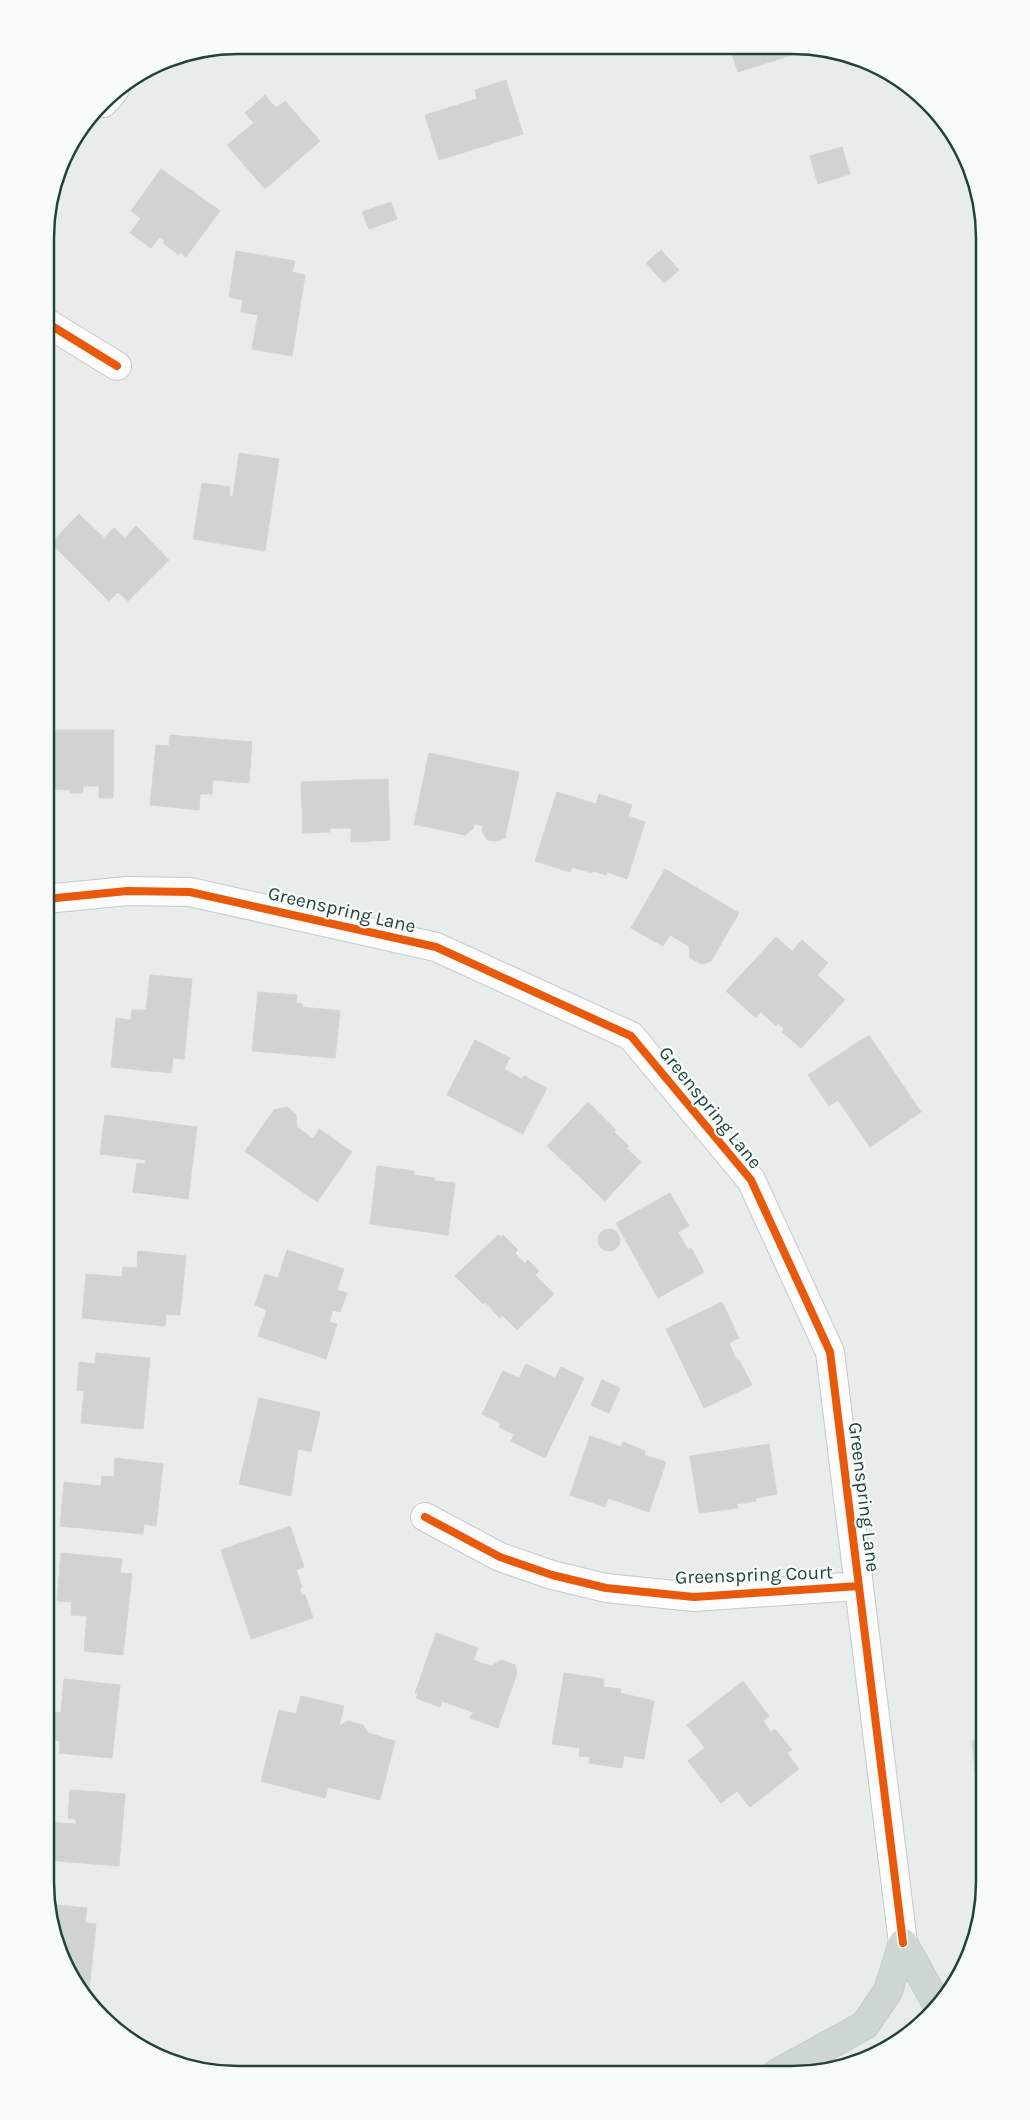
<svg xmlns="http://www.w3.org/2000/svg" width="1030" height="2120" font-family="Karla,sans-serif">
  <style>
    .building { fill: #cfd4d2; stroke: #d1d6d4 }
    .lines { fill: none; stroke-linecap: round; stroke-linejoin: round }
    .street-casing { stroke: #c5cac8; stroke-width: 30 }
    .primary-casing { stroke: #c3ccc9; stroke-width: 30 }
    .street { stroke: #fcfcfc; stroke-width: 28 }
    .primary { stroke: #cfd7d5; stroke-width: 28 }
    .cycleway-casing { stroke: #f7fbf9; stroke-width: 11 }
    .cycleway { stroke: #e8590c; stroke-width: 8 }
    .labels { text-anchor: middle; stroke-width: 4.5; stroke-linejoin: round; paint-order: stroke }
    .street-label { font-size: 19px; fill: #24423a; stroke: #f7fbf9 }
    .rim { fill: none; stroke: #24423a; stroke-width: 2.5 }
  </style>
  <rect width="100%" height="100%" fill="#e8edeb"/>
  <path class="building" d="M730,48L811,49L738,72Z
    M506,80L523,134L439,160L425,115L477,99L475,90Z
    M265,95L276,108L285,101L320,141L265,189L227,145L254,123L245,113Z
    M842,147L850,174L818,184L810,156Z
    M161,169L220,211L186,257L180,252L179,255L163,243L165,240L160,237L151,248L130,233L141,218L131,211Z
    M391,202L397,219L369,229L362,212Z
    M661,250L679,270L664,283L646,263Z
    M236,251L295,261L292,272L305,275L292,356L252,349L258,315L241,312L243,300L229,297Z
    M239,453L279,459L265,551L193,539L202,483L230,487L229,496L233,497Z
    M79,514L104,538L114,528L125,538L136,526L169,560L128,601L118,592L109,601L51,543Z
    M46,730H114L113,798H99V786H83V793H70V790L51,789V786H46Z
    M170,735L252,742L249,783L213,780L212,794H200L199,810L150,805L156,745L169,746Z
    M429,753L519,772L505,838L497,841L487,840L482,831L483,826L474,824L473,829L465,835L414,824Z
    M388,779L390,840L351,842V828H330V832L303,833L301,782Z
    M557,792L596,804L599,794L632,805L628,816L645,822L627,879L607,872L606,875L593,871L592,873L572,867L570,872L535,861Z
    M665,869L739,913L711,961L702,964L690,958L689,946L670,935L663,946L631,928Z
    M776,937L792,951L802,940L828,963L817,975L845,1000L801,1048L782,1032L784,1029L778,1023L776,1026L761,1012L756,1018L726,991Z
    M150,975L192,979L184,1059L173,1058L171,1073L111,1067L116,1018L131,1020L132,1010H146Z
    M258,992L297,995L296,1003L303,1004L302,1007L340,1011L335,1058L252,1051Z
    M869,1035L921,1112L870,1147L838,1100L829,1106L808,1075Z
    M475,1040L510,1058L504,1069L522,1079L524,1076L547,1088L523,1134L447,1095Z
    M588,1102L616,1130L614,1132L629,1146L626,1148L641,1162L605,1201L547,1146Z
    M287,1107L296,1114L297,1127L313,1139L319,1129L352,1152L317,1202L245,1151L274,1110Z
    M105,1115L197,1127L188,1199L133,1192L137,1163L145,1164L146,1160L100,1154Z
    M377,1166L414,1171V1175L435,1178L434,1181L455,1183L448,1235L370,1224Z
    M670,1193L689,1226L678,1232L688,1250L691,1248L704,1272L658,1298L616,1223Z
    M598 1240a11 11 0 1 1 22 0a11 11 0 1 1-22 0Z
    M498,1235L501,1237L503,1235L518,1250L515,1253L525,1264L528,1260L539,1271L535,1275L554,1294L517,1330L502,1315L500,1318L485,1302L483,1304L455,1276Z
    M287,1250L344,1269L337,1290L347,1293L340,1312L333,1310L329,1322L337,1324L326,1359L258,1336L267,1310L255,1305L265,1274L278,1278Z
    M138,1251L186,1256L180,1315L166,1314L165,1326L82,1318L86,1274L122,1277L123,1267L137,1268Z
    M722,1302L739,1338L729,1343L737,1361L739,1360L752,1385L704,1408L666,1329Z
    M96,1353L150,1358L143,1429L81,1423L84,1391L77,1390L79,1362L95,1364Z
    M526,1364L555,1378L561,1367L584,1378L545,1458L511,1441L514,1434L499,1427L501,1423L482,1414L503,1371L519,1378Z
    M602,1380L620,1388L609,1413L591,1405Z
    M259,1398L320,1412L311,1452L298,1449L291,1496L239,1484Z
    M590,1436L621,1447L623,1442L645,1451L644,1455L666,1462L649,1512L608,1498L605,1507L570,1495Z
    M769,1444L777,1494L756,1498V1501L737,1504L738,1508L699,1513L690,1456Z
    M115,1458L163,1464L156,1526L144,1524L143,1534L60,1526L64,1482L101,1486L102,1476L114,1477Z
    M290,1526L304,1567L296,1570L302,1587L300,1588L302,1596L305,1595L313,1618L251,1639L221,1550Z
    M61,1553L122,1559L120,1573L132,1574L123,1655L84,1651L87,1616L71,1615L72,1602L57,1601Z
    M436,1633L478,1648L473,1660L491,1666L502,1660L515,1665L517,1673L498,1728L470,1718L473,1712L442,1701L440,1707L416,1698L418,1693H415Z
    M564,1673L604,1679L603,1687L621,1689L620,1693L654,1701L644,1759L624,1756L622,1768L589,1763L590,1757L579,1756L580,1748L552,1744Z
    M64,1679L120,1685L112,1758L59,1753L60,1741L45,1739L47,1711L61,1713Z
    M743,1681L769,1716L763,1721L771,1732L775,1729L792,1750L787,1753L799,1769L750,1807L737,1791L721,1803L688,1761L705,1748L687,1725Z
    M301,1696L344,1706L339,1726L348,1721L363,1725L368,1733L395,1741L380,1800L328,1787L325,1798L261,1781L279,1710L296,1714Z
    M985,1740V1780L976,1781L972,1741Z
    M70,1790L125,1794L119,1866L45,1860V1822L76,1824V1819L68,1818Z
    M48,1904L87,1908L85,1923L96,1924L88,2000L71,1979L52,1932Z"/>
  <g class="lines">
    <defs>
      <path id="street" d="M103,103L114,91
        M47,323L117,366
        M46,899L127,891L190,892L436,947L631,1036L751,1180L830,1352L903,1943
        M425,1517L500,1557L552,1575L606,1588L694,1597L859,1586"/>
      <path id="primary" d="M903,1943L938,2006
        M776,2074L865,2025L888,1991L903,1943"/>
    </defs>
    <use href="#street" class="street-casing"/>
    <use href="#primary" class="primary-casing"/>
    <use href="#street" class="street"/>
    <use href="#primary" class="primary"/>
    <defs>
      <path id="cycleway" d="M47,323L117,366
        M46,899L127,891L190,892L436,947L631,1036L751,1180L830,1352L903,1943
        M425,1517L500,1557L552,1575L606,1588L694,1597L859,1586"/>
    </defs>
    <use href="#cycleway" class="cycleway-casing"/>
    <use href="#cycleway" class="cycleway"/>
  </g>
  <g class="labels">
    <g class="street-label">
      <text transform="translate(342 909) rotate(13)" y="7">Greenspring Lane</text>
      <text transform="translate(711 1107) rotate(51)" y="7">Greenspring Lane</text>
      <text transform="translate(865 1497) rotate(83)" y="7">Greenspring Lane</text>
      <text transform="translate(754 1574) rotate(-2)" y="7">Greenspring Court</text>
    </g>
  </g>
  <path d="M0 0H1030V2120H0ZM238 54H792A184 184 0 0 1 976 238V1882A184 184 0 0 1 792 2066H238A184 184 0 0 1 54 1882V238A184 184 0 0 1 238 54Z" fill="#f7fbf9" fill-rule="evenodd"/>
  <path class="rim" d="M238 54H792A184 184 0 0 1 976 238V1882A184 184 0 0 1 792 2066H238A184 184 0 0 1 54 1882V238A184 184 0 0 1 238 54Z"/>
</svg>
